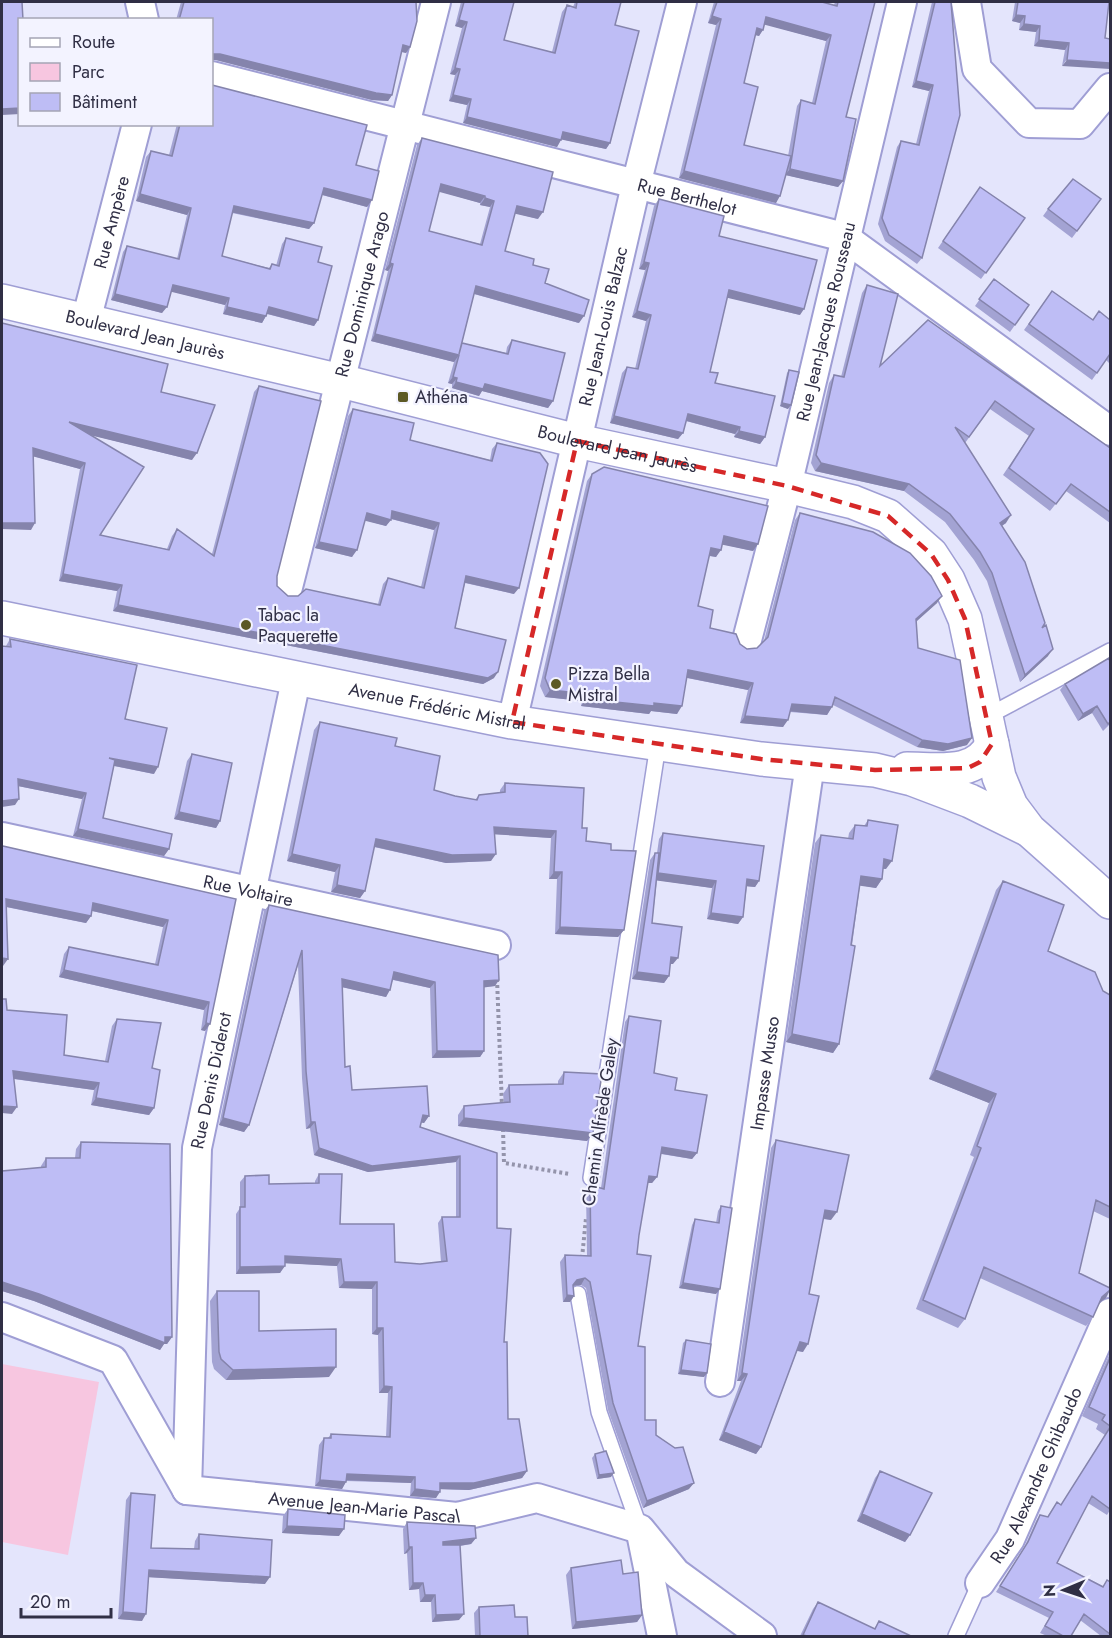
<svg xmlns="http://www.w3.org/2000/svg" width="1112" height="1638" font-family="Jost,sans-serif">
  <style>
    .green { fill: #f7c6e0 }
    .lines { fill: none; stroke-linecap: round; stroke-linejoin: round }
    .lane-casing { stroke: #9f9ed4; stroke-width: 18 }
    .street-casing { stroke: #9f9ed4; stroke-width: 32 }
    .secondary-casing { stroke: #9f9ed4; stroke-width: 36 }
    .path { stroke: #9494ab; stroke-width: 4; stroke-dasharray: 3 3; stroke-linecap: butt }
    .lane { stroke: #fff; stroke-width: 15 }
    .street { stroke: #fff; stroke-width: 28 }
    .secondary { stroke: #fff; stroke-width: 33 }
    .wall { fill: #a3a3d3; fill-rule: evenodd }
    .shaded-wall { fill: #8584ac }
    .building { fill: #bebdf5; stroke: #8584ac; stroke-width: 1.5; fill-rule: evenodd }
    .marked { fill: none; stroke: #d62828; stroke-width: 4.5; stroke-dasharray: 12 8; stroke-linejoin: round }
    .poi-dot { fill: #5c5925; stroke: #f3f3ff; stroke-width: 2 }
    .labels { text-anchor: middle; stroke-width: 4.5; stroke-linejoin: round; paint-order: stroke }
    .street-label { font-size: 18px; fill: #302f45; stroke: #f3f3ff }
    .poi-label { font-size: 18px; fill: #302f45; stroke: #f3f3ff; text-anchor: start }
  </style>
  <rect width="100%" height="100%" fill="#e4e5fc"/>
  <path class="green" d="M2,1364L99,1382L68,1555L2,1542Z"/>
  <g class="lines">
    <defs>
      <path id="lane" d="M986,717L1110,651
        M591,1178L658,745
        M578,1294L599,1412L640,1529
        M956,1636L980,1583"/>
      <g id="street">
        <path d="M140,2L144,20"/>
        <path d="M966,2L977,69L1029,123L1080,124L1110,88"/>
        <path id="s1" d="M212,76L844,237L1110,431"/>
        <path id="s2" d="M86,321L137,124"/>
        <path id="s3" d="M288,587L436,2"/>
        <path id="s4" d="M747,640L787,486L902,2"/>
        <path id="s5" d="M512,722L636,185L682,2"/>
        <path id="s6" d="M2,837L496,945"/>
        <path d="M2,1317L113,1360L187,1490"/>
        <path id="s7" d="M720,1382L810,764"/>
        <path id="s8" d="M187,1490L197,1148L296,680"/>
        <path id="s9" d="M187,1490L457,1517L537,1498L640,1529L676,1573L762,1636"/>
        <path d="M641,1533L662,1636"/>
        <path id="s10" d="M980,1583L1010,1539L1110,1313"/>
      </g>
      <g id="secondary">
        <path id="s11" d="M2,301L341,381L577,441L787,486L853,502L888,516L931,554L948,580L965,619L999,777L1011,806L1029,830L1110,902"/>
        <path id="s12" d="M2,618L512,722L761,759L875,770L912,779L970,801L1027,829"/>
        <path d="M907,769C938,769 977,777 992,744"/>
      </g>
    </defs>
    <use href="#lane" class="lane-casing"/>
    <use href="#street" class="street-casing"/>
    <use href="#secondary" class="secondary-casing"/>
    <path class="path" d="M497,979L502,1107
      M503,1129L504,1163L570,1174
      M582,1258L586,1218"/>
    <use href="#lane" class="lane"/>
    <use href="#street" class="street"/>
    <use href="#secondary" class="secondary"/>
  </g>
  <path class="wall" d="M181,2H416L410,47L406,53L401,52L392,95L388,101L372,100L216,60L212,20H176Z
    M461,2H514L504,40L552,52L562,12L567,5L573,7L575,2H621L615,25L610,143L606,149L561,139L557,147L463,123L467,105L449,101L455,75L450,74L462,28L455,26Z
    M714,2H822L834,5L835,2H875L846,117L843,181L838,187L786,175L776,203L679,178L716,25L708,23ZM765,24L826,41L812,103L801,100L797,106L788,156L744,145V83L755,35L759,36Z
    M932,2H951L922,258L917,264L885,241L878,224L897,147L901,141L916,144L929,91L912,87Z
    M1015,2H1109L1062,66L1065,50L1034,46L1036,32L1019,30L1020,23L1012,21Z
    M177,124H212L356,165L372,200L367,207L322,195L314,223L309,229L232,213L222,256L269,268L272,264L276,266L282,244L286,238L318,262V320L314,326L267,314L262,323L223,314L225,305L171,291L162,313L111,300L123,252L127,246L177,259L187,215L136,201L146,157L151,151L169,155Z
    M422,138L538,219L515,213L505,251L533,265L545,283L579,323L474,294L462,343L506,353L507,347L512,340L553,401L548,408L482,391L479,396L452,388V384L448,383L454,362L371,341L388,271L385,270L417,145ZM439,191L480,203V205L490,207L480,244L429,231Z
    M980,187L1025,218L981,279L938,248Z
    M659,199L719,236L800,315L727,297L710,372L715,383L765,437L760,444L734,437L735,434L686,421L683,433L678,439L610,423L622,373L627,367L635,369L646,321L632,317L645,270L639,269L654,206Z
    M1101,199L1072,238L1043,216L1048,209Z
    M994,279L1029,305L1010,332L975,306Z
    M867,285L880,366L928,320L1110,448V523L1066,491L1050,511L1003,475L1029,436L990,409L965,443L1006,523L1002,526L1042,628L1048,656L1020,682L987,581L974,560L945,522L904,491L815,471L811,463L829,383L834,375L841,377L862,293Z
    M1052,291L1093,320H1110V364L1106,360L1092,380L1024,330Z
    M2,323L161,392L192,460L91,435L100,535L167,549L172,536L177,529L212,554L254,392L259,386L277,586L288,596L378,604L383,584L388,578L421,587L434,530L391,519L386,526L365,520L352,557L315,548L348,416L353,409L410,440L490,460L492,449L497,443L514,594L465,583L455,628L494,678L483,684L113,611L117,591L59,581L80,469L33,456L31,530Z
    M789,370L788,409L780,406L787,373Z
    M592,474L758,544L753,551L722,544L716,557L709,556L698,606L710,628L747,649L757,648L764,641L795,520L800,513L937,603L916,622L918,648L967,745L943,751L917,747L833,705L827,715L790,712L783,727L740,723L748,690L687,678L677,714L651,711L649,714L581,706L582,701L545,697L540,686L587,481Z
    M10,639L125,719L154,774L114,766L103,818L169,849L164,856L73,836L82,799L18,786L15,805L6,646Z
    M1110,662V724L1103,731L1092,713L1078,721L1060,690L1065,684Z
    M320,722L395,746L434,790L455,796L475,800L479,795L500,793V790L505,783L582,828L586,841L611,850L624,930L618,937L555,934L557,879H549L551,838L495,834L491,861L446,863L374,847L365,891L360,898L331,892L335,872L287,861L314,730Z
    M192,754L220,821L216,828L174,819L187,761Z
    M868,820L886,869H883L882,879L876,888L860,885L839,1044L833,1053L786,1042L815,843L821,835L848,839L849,833L855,825L864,826Z
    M663,833L759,881L755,887L747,886L743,917L738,924L707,919L712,888L657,880L652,923L673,964H670L669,976L664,983L632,979L650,860L655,853H657L659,839Z
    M2,845L3,846L236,899L205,1031L201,1030L204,1010L59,977L64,954L69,947L155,964L163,927L92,911L91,916L86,923L6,907L3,966H2Z
    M1003,881L1048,951L1103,991L1110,995V1219L1093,1211L1079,1273L1106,1298L1099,1303L1093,1317L1086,1326L980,1278L965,1319L958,1328L916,1309L974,1157L970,1155L989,1103L929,1079L996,890Z
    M269,905L495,986L484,987V1051L480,1057L432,1058L430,988L393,980L386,997L342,987L345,1067L352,1090L429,1116L424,1123L421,1122L420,1127L497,1153V1228L508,1419L527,1471L522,1478L469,1490L440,1489L436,1498L410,1496L411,1483L346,1481L342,1489L315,1486L319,1445L324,1438H328L331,1434L386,1437L388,1393H379L378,1335L372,1334V1289L339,1288L337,1266L285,1263L280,1273L236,1274V1214L240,1208V1182L245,1176L269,1184L315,1183V1181L319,1174L340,1224L395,1262L420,1264L441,1262L438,1223L442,1217H456V1162L368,1172L314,1155L310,1128L306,1129L302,1078L298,965L249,1125L244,1132L219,1125L264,911Z
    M7,1010L64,1055L105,1061L112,1026L117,1019L152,1068L154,1108L149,1115L91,1105L94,1090L14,1079L12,1114Z
    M629,1016L654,1073L675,1090L697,1153L692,1159L661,1154L657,1177L652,1183H648L639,1235L637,1254L638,1346L645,1420L656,1435L689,1489L643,1508L608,1410L586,1288L581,1285L573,1286L574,1296L570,1302H563L560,1262L565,1255L587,1256L586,1191L590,1185L601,1188L625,1022Z
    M564,1072L593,1133L587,1141L458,1126V1115L464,1106L504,1103L503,1094L509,1085L558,1084V1081Z
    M776,1140L831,1220L823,1219L809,1294L803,1352L797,1351L761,1447L756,1454L719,1440L741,1381H737L771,1148Z
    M81,1142L172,1337L167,1344H164L160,1350L34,1301L2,1291V1171L41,1168V1166L46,1158H75L76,1149Z
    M721,1206L716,1294L679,1288L692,1225L695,1219L716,1223L718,1211Z
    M217,1291L259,1331L329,1377L226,1380L214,1369L212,1362L210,1301Z
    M686,1340L704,1377L678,1374L683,1343Z
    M1110,1353V1510L1107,1515L1088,1503L1057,1563L1103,1586L1107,1580L1110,1582V1636H1101L1080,1620L1071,1636H1047L1040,1633L1049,1618L996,1592L1024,1548L1036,1521L1040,1515L1047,1517L1057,1502L1061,1505L1105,1435L1096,1429L1098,1424L1082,1416Z
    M595,1454L611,1477L597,1479L592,1458Z
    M880,1471L910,1535L905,1542L857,1521L875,1478Z
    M131,1493L151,1548L194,1549L195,1541L199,1534L265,1584L149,1577L142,1621L118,1619L126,1500Z
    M288,1509L339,1536L282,1533L283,1516Z
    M407,1522L476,1538L471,1544L460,1546L459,1620L432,1622L431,1602H420L419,1589L409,1590L407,1553L404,1554L403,1529Z
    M571,1568L623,1574L642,1615L637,1622L572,1629L566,1575Z
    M818,1602L874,1629L879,1621L911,1636H800L813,1609Z
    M479,1607L515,1617L528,1636H475L474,1613Z"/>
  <path class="shaded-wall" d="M1016,15L1025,16L1020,23L1012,21Z
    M712,16L721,19L716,25L708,23Z
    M766,17L831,35L826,41L762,24Z
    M459,20L467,22L462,28L455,26Z
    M1024,24L1040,26L1036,32L1019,30Z
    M757,28L763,30L759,36L752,34Z
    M1039,40L1069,43L1065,50L1034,46Z
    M403,45L410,47L406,53L399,51Z
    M212,54H220L392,95L388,101L372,100L216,60H212Z
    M1067,60L1110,63V69L1062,66Z
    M455,68L460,69L455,75L450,74Z
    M916,81L933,85L929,91L912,87Z
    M453,95L471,99L467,105L449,101Z
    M20,108V114L2,115V109Z
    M467,117L561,140L557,147L463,123Z
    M563,132L610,143L606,149L559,139Z
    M790,169L843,181L838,187L785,175Z
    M684,171L780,196L776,203L679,178Z
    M441,184L485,196L480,203L436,191Z
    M324,188L372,200L367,207L319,194Z
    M140,194L191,208L187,215L136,201Z
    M485,198L494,201L490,207L480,205Z
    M234,206L314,223L309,229L230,212Z
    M517,206L543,212L538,219L512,213Z
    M644,262L649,263L645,270L639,269Z
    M390,263L393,264L388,271L385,270Z
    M173,285L229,298L225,305L168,291Z
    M476,286L584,316L579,323L471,293Z
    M729,290L804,309L800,315L724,297Z
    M115,294L167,307L162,313L111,300Z
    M227,307L266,316L262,323L223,314Z
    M269,307L318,320L314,326L264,313Z
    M637,311L651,315L646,321L632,317Z
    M375,334L459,355L454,362L371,341Z
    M453,377L457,378L452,384L448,383Z
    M456,382L485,384L553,401L548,408L482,391L479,396L452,388Z
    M782,403L791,405L788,409L780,406Z
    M688,414L740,427L735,434L683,420Z
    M614,416L683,433L678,439L610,423Z
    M69,422L197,453L192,460L65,429Z
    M739,431L765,437L760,444L734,437Z
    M33,448L85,463L80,469L28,455Z
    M821,463L909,484L904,491L815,471Z
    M392,511L439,523L434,530L388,518Z
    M367,513L391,520L386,526L362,520Z
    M1011,515L1006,523L995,530L1000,523Z
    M2,523H35L31,530L2,529Z
    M724,536L758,544L753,551L719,544Z
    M319,542L357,550L352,557L315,548Z
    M711,548L721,550L716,557L706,555Z
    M63,574L122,585L117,591L59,581Z
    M466,576L519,588L514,594L462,582Z
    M942,596L937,603L911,626L916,619Z
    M118,605L498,672L494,678L483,684L113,611Z
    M1053,649L1048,656L1020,682L1025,675Z
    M688,670L753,683L748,690L683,677Z
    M550,690L587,694L582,701L545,697Z
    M586,699L654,703L682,706L677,714L651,711L649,714L581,706Z
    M792,704L832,707L827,715L787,711Z
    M1097,706L1092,713L1078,721L1083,714Z
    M745,716L788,720L783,727L740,723Z
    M972,738L967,745L943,751L917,747L922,740Z
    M109,758L158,767L154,774L105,764Z
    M18,779L86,793L82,799L13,785Z
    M19,799L15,805L2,807V801Z
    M179,812L220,821L216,828L174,819Z
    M494,827L556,831L551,838L489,834Z
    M78,829L169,849L164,856L73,836Z
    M376,839L496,854L491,861L446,863L371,846Z
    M292,854L340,865L335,872L287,861Z
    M884,859L892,861L886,869L878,868Z
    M554,872H562L557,879H549Z
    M658,873L716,881L712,888L653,880Z
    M861,876L882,879L876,888L855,885Z
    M747,879L759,881L755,887L743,886Z
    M337,885L365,891L360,898L331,892Z
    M6,899L91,916L86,923L2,906Z
    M93,903L168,920L163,927L88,910Z
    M711,913L743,917L738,924L707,919Z
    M560,927L624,930L618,937L555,934Z
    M671,957L678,958L673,964H667Z
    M2,958L8,959L3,966H2Z
    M64,970L209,1002L204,1010L59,977Z
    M394,972L435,982L430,988L390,979Z
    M637,972L669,976L664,983L632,979Z
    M342,979L390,990L386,997L337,986Z
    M499,980L495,986L480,988L484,981Z
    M206,1023L210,1024L205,1031L201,1030Z
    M792,1034L839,1044L833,1053L786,1042Z
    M437,1051H484L480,1057L432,1058Z
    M935,1070L996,1094L989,1103L929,1079Z
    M13,1071L99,1083L94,1090L8,1078Z
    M96,1098L154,1108L149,1115L91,1105Z
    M2,1106L17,1107L12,1114L2,1113Z
    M423,1115L429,1116L424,1123L418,1122Z
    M223,1118L249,1125L244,1132L219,1125Z
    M464,1118L593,1133L587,1141L458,1126Z
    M311,1122H315L310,1128L306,1129Z
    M662,1147L697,1153L692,1159L657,1153Z
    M319,1148L460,1156L456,1162L368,1172L314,1155Z
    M649,1176L657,1177L652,1183H644Z
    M825,1210L837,1212L831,1220L820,1218Z
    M285,1256L341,1259L337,1266L280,1263Z
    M285,1266L280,1273L236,1274L240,1267Z
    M585,1278L581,1285L572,1286L577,1280Z
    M2,1282L39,1294L165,1337H172L167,1344H164L160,1350L34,1301L2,1291Z
    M344,1282H377L372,1289L339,1288Z
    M683,1283L720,1289L716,1294L679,1288Z
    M1110,1290L1106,1298L1095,1306L1102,1297Z
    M567,1295L574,1296L570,1302H563Z
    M377,1328H383L378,1335L372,1334Z
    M800,1342L808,1344L803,1352L794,1350Z
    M336,1367L329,1377L226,1380L233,1370Z
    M681,1370L707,1373L704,1377L678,1374Z
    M742,1373L747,1374L741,1381H737Z
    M384,1386L392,1387L388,1393H379Z
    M724,1432L761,1447L756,1454L719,1440Z
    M527,1471L522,1478L469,1490L435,1489L440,1483Z
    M614,1473L611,1477L597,1479L599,1475Z
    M347,1474L415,1477L411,1483L342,1480Z
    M320,1480L346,1482L342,1489L315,1486Z
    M694,1483L689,1489L643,1508L647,1501Z
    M415,1489L440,1492L436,1498L410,1496Z
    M862,1514L910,1535L905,1542L857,1521Z
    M287,1526L344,1529L339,1536L282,1533Z
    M476,1538L471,1544L439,1549L443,1542Z
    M409,1547H412L407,1553L404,1554Z
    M149,1570L270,1577L265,1584L145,1577Z
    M413,1583H423L419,1589L409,1590Z
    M425,1595H435L431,1602H420Z
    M123,1612L146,1614L142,1621L118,1619Z
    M464,1614L459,1620L432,1622L436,1615Z
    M642,1615L637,1622L572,1629L576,1622Z"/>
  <path class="building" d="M2,2H22L23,20H20V108L2,109Z
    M184,2H416L417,21L410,47L403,45L392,95L376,93L220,54H212V20H179Z
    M464,2H514L504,40L555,53L567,5L576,8L577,2H621L615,25L639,31L610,143L563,132L561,140L467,117L471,99L453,95L460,69L455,68L467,22L459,20Z
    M717,2H822L837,6L838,2H875L846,117L856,119L843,181L790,169L801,100L815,104L831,35L766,17L763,30L757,28L744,83L758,87L744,145L791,156L780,196L684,171L721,19L712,16Z
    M935,2H951L960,115L922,258L889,235L882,218L901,141L919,145L933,85L916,81Z
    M1018,2H1109L1105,38L1110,39V63L1067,60L1069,43L1039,40L1040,26L1024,24L1025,16L1016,15Z
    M212,85L367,125L356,165L379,171L372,200L324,188L314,223L234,206L222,256L270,269L272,264L279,266L286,238L322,247L318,262L332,266L318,320L269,307L266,316L227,307L229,298L173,285L167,307L115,294L127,246L179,259L191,208L140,194L151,151L172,156L180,124H212Z
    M422,138L553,172L543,212L517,206L505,251L534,259L533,265L549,269L545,283L589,300L584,316L476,286L459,354L462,343L508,354L512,340L565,353L553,401L485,384L483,389L456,382L457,378L453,377L459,355L375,334L393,264L390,263ZM441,184L485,196V198L494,201L482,245L429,231Z
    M1073,179L1101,199L1077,231L1048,209Z
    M980,187L1025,218L986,273L943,241Z
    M659,199L724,216L719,236L817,260L804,309L729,290L710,372L718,373L715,383L775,396L765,437L739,431L740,427L688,414L683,433L614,416L627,367L638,369L651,315L637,311L649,263L644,262Z
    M994,279L1029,305L1015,325L979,299Z
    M867,285L898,294L880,366L928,320L1110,448V512L1071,484L1056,504L1009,468L1034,429L995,401L969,437L955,427L1011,515L1000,523L1025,562L1045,623L1042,628L1046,625L1053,649L1025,675L992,573L980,552L950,514L909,484L821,463L816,455L834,375L844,377Z
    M1052,291L1093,320L1099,311L1110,320V354L1097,373L1029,324Z
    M2,323L168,364L161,392L215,405L197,453L69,422L144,467L100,535L169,550L177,529L214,556L259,386L321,401L277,576V586L288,596H298L306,589L380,605L388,578L424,588L439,523L392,511L391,520L367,513L357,550L319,542L353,409L414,423L410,440L492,461L497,443L540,453L548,464L519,588L466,576L455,628L506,640L498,672L488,678L118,605L122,585L63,574L85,463L33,448L35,523H2Z
    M789,370L799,372L791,405L782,403Z
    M604,467L768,506L758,544L724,536L721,550L711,548L698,606L713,610L710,628L736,634L740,644L747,649L757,648L768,637L800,513L873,532L910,553L931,576L942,596L916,619L918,648L960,660L972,738L948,744L922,740L835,697L832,707L792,704L788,720L745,716L753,683L688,670L682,706L654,703V706L586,699L587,694L550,690L545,678L592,474Z
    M10,639L137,665L125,719L167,728L158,767L109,758L115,760L103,818L172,834L169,849L78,829L86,793L18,779L19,799L2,801V646L11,647Z
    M1109,658L1110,662V722L1108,724L1097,706L1083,714L1065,684Z
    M320,722L397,738L395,746L440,756L434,790L455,796L477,800L479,795L505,792V783L584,788L582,828H587L586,841L611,844V850L636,851L624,930L560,927L562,872H554L556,831L494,827L496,854L452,855L376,839L365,891L337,885L340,865L292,854Z
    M192,754L232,763L220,821L179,812Z
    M868,820L898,825L892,861L884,859L882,879L861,876L851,945L855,946L839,1044L792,1034L821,835L853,839L855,825L867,826Z
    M663,833L764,846L759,881L747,879L743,917L711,913L716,881L658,873Z
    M2,845L3,846L236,899L210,1024L206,1023L209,1002L64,970L69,947L158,965L168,920L93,903L91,916L6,899L8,959L2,958Z
    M655,853H659L652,923L682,927L678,958L671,957L669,976L637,972Z
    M1003,881L1064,905L1048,951L1095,972L1103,991L1110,995V1207L1096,1200L1079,1273L1110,1288V1290L1102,1297L1093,1317L984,1267L965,1319L923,1300L981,1148L977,1146L996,1094L935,1070Z
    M269,905L498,955L499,980L484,981V1051H437L435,982L394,972L390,990L342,979L345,1067L350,1066L352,1090L427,1086L429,1116L423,1115L420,1127L497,1153V1228L511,1229L504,1342H507L508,1419H519L527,1471L474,1483H440V1492L415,1489V1477L347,1474L346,1482L320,1480L324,1438H331V1434L390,1437L392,1387L384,1386L383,1328H377V1282H344L341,1259L285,1256V1266L240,1267V1207H245V1176L269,1175V1184L319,1183V1174H342L340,1224H394L395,1262L420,1264L447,1261L442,1217H460V1156L372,1166L319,1148L315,1122H311L306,1071L302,950L249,1125L223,1118Z
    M2,999H6L7,1010L67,1015L64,1055L108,1062L117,1019L161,1023L152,1068L160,1070L154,1108L96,1098L99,1083L13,1071L17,1107L2,1106Z
    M629,1016L661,1021L654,1073L677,1078L675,1090L707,1095L697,1153L662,1147L657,1177L649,1176L639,1235L637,1254L651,1256L638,1346L645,1347V1420H656V1435L675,1448L683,1447L694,1483L647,1501L613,1403L590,1282L585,1278L577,1280L573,1285L574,1296L567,1295L565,1255L591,1256L590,1185L604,1189Z
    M564,1072L602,1074L593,1133L464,1118V1106L510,1102L509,1085L563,1084Z
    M776,1140L849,1155L837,1212L825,1210L809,1294L819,1296L808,1344L800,1342L761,1447L724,1432L747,1374L742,1373Z
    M81,1142L170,1144L172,1337H165V1343L39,1294L2,1282V1171L46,1167V1158H80Z
    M721,1206L732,1208L720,1289L683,1283L695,1219L719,1223Z
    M217,1291H259V1331L336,1329V1367L233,1370L221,1359L219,1352Z
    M686,1340L711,1344L707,1373L681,1370Z
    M1110,1358V1426L1102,1420L1105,1415L1089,1407Z
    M1109,1429L1110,1430V1509L1092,1496L1057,1563L1103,1587L1107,1580L1110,1582V1634L1084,1614L1071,1636H1063L1045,1626L1053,1612L1000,1586L1028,1542L1040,1515L1048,1517L1057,1502L1061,1505Z
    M606,1451L614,1473L599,1475L595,1454Z
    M880,1471L932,1493L910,1535L862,1514Z
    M131,1493L155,1495L151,1548L199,1549V1534L272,1540L270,1577L149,1570L146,1614L123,1612Z
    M288,1509L345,1515L344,1529L287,1526Z
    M407,1522L475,1526L476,1538L443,1542V1545H460L464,1614L436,1615L435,1595H425L423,1583H413L412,1547H409Z
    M621,1560L623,1574L638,1572L642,1615L576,1622L571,1568Z
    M818,1602L875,1629L879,1621L911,1636H807L803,1635Z
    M514,1605L515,1617H527L528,1636H480L479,1607Z"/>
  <path class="marked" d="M577,441L787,486L888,516L931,554L948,580L965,619L992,744L980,762L968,768L875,770L761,759L512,722Z"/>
  <g class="poi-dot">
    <rect x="397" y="391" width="12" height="12" rx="3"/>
    <circle cx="246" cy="625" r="6"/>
    <circle cx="556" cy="684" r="6"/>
  </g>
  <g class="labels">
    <g class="street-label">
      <text dy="6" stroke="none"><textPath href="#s1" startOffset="490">Rue Berthelot</textPath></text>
      <text dy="6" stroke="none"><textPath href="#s2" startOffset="102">Rue Ampère</textPath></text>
      <text dy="6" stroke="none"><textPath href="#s3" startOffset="302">Rue Dominique Arago</textPath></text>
      <text dy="6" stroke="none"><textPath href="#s4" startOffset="328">Rue Jean-Jacques Rousseau</textPath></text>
      <text dy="6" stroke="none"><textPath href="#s5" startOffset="406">Rue Jean-Louis Balzac</textPath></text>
      <text dy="6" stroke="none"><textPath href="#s11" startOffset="147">Boulevard Jean Jaurès</textPath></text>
      <text dy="6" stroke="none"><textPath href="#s11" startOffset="633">Boulevard Jean Jaurès</textPath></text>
      <text dy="6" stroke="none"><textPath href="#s12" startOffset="444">Avenue Frédéric Mistral</textPath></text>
      <text dy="6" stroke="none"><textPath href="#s6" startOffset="252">Rue Voltaire</textPath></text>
      <text dy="6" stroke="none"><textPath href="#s7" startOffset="312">Impasse Musso</textPath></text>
      <text dy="6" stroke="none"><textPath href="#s8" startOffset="411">Rue Denis Diderot</textPath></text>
      <text transform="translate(600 1122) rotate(-82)" y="6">Chemin Alfrède Galey</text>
      <text dy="6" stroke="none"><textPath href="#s10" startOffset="122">Rue Alexandre Ghibaudo</textPath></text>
      <text dy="6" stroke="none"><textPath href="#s9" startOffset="178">Avenue Jean-Marie Pascal</textPath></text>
    </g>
    <g class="poi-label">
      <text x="415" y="403">Athéna</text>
      <text x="258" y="621">Tabac la<tspan x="258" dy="21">Paquerette</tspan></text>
      <text x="568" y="680">Pizza Bella<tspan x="568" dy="21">Mistral</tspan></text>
    </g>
  </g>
  <rect width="1112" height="1638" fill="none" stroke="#302f45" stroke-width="6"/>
  <rect x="18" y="18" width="195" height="108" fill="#f3f3ff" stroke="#a5a5b5" stroke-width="1.5"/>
  <rect x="30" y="38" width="30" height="9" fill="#ffffff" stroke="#a5a5b5" stroke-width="1.5"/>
  <text x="72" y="48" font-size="18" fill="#302f45">Route</text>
  <rect x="30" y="63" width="30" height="18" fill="#f7c6e0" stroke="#a5a5b5" stroke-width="1.5"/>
  <text x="72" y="78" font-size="18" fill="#302f45">Parc</text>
  <rect x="30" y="93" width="30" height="18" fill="#bebdf5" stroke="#a5a5b5" stroke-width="1.5"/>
  <text x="72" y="108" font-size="18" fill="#302f45">Bâtiment</text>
  <g transform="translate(1064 1590) rotate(268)" stroke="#f3f3ff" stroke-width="4.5" paint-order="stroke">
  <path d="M0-4.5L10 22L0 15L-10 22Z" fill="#302f45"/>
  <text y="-9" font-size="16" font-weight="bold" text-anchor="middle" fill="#302f45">N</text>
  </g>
  <path d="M21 1608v9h90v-9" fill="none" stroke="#302f45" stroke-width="3"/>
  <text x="30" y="1608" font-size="18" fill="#302f45" stroke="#f3f3ff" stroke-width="4.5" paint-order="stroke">20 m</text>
</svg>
